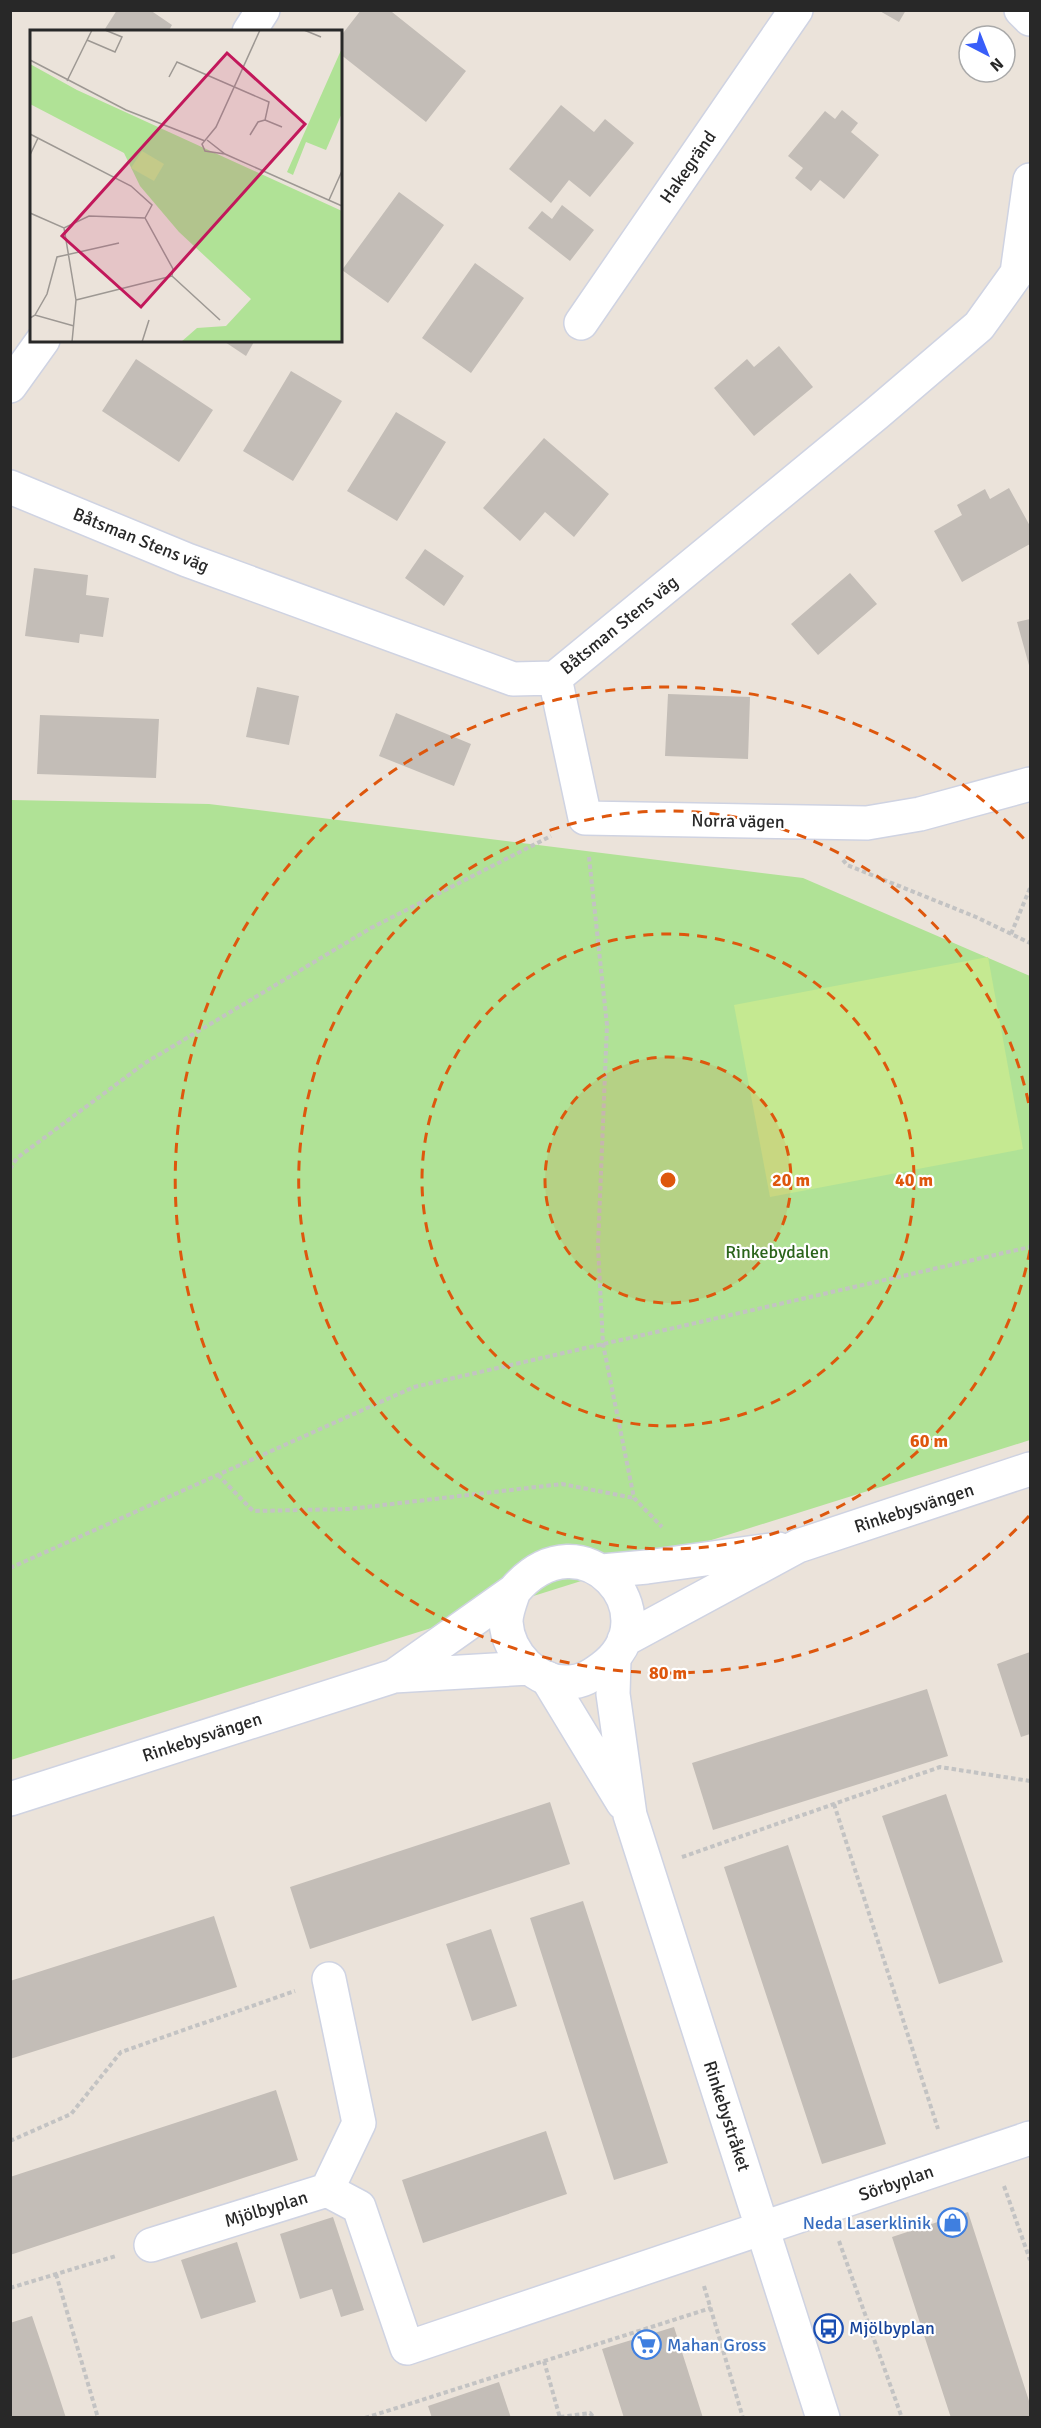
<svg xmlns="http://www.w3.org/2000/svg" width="1041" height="2428" font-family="Signika,sans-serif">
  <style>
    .green { fill: #b0e296 }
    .pitch { fill: #c5e991 }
    .building { fill: #c3bdb7 }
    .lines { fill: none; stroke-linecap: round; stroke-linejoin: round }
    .street-casing { stroke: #cfd3e2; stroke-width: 36 }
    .secondary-casing { stroke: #cfd3e2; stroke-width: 36 }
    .path { stroke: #c3c3c3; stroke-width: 4; stroke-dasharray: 4.5 3; stroke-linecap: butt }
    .street { stroke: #fff; stroke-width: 33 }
    .secondary { stroke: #fff; stroke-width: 33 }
    .ring { fill: none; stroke: #de570d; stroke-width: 3; stroke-dasharray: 10 8 }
    .labels { text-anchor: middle; stroke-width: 4.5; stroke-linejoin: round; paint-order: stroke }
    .street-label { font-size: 18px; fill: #282828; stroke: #fff }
    .park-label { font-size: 18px; fill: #2a641a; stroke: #fff }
    .shop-label { font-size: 18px; fill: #366cbe; stroke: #fff; text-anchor: end }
    .transit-label { font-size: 18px; fill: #164399; stroke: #fff; text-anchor: start }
    .inset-road { fill: none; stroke: #9d9893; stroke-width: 1.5 }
    .view { fill: #c2185b; fill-opacity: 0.15; stroke: #c2185b; stroke-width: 3 }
    .inset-edge { fill: none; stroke: #282828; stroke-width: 3 }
    .centre { fill: #de570d; stroke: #fff; stroke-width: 3 }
    .ring-label { font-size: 18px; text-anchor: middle; font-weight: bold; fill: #de570d; stroke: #fff; stroke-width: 4.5; stroke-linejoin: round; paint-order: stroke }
  </style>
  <rect width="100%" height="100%" fill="#ebe3da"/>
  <path class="green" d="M11,800L209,804L803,878L1030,976V1440L11,1760Z"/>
  <path class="pitch" d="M988,957L1023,1149L770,1197L734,1005Z"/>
  <path class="building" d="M117,10H150L172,25L168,32H103Z
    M361,10H393L392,12L466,71L426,122L340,54V37Z
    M878,10H906L899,22Z
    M561,105L594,132L605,119L634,143L590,197L569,180L551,203L509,169Z
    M842,110L858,123L851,132L879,155L844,199L820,180L811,191L795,178L803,168L788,156L825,111L835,119Z
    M399,192L444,225L388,303L342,270Z
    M562,205L594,230L570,261L528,228L542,211L552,219Z
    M475,263L524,298L471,373L422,338Z
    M222,340H255L246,356Z
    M779,346L813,387L754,436L714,388L747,359L754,367Z
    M136,359L213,410L179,462L102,411Z
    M291,371L342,401L293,481L243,451Z
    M396,412L446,442L397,521L347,491Z
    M544,438L609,494L574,537L545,512L520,541L483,508Z
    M1009,488L1030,526V544L962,582L934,531L962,515L957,505L985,489L990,499Z
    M425,549L464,576L444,606L405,578Z
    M34,568L88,575L86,595L109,598L103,637L80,634L79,643L25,636Z
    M850,573L877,604L818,655L791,624Z
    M1030,619V669L1017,622Z
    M257,687L299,696L289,745L246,737Z
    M668,694L750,697L748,759L665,756Z
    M396,713L471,744L454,786L379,756Z
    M40,715L159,719L156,778L37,774Z
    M1030,1652V1734L1021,1737L997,1664Z
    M927,1689L948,1756L713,1830L692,1763Z
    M946,1794L1003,1962L939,1984L882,1816Z
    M550,1802L570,1864L310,1949L290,1887Z
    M788,1845L886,2144L822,2164L724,1867Z
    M583,1901L668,2163L614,2180L530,1918Z
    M214,1916L237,1987L10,2059V1981Z
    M491,1929L517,2006L472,2021L446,1944Z
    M276,2090L298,2160L10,2255V2177Z
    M546,2131L567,2194L423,2243L402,2180Z
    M968,2212L1030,2404V2418H951L892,2237Z
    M333,2217L364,2310L341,2317L332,2289L300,2299L280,2234Z
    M237,2242L256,2302L201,2319L181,2260Z
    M32,2316L51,2372L66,2418H10V2323Z
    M674,2327L703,2418H624L602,2349Z
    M499,2382L511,2418H432L428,2406Z"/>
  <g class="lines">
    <defs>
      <path id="street" d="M1021,10L1030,19
        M249,32L263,10
        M581,323L796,10
        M10,386L43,340
        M10,487L187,560L513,679L555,678L876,414L979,326L1017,273L1030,180
        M555,678L585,818L867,823L920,814L1030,784
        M614,1659L613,1694L630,1815L823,2418
        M547,1678L623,1803
        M327,2190L359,2123L329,1979
        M151,2245L327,2190L359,2207L407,2348L1030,2138"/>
      <path id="secondary" d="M602,1571L647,1567L778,1549
        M624,1640L798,1546L1030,1469
        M394,1676L514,1591C583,1510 673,1616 602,1668C591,1676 582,1682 569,1682C536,1684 508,1653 506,1622C506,1612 511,1600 514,1591
        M10,1799L394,1676L529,1668"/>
    </defs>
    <use href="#street" class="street-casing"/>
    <use href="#secondary" class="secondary-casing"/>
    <path class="path" d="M589,857L607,1025L598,1246L603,1344L634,1498L662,1527
      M843,860L847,865L976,917L1030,943
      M1011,934L1030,888
      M10,1169L17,1158L145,1063L371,928L551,836
      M218,1475L253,1511L349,1509L562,1484L634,1498
      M10,1568L414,1387L1030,1247
      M834,1804L938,2129
      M682,1857L940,1767L1030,1781
      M10,2141L71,2114L121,2052L295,1991
      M1004,2186L1030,2260
      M839,2241L902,2418
      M56,2274L98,2418
      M704,2286L743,2418
      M10,2288L116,2256
      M544,2361L560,2418
      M560,2417L590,2413L594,2418
      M365,2418L711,2308"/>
    <use href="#street" class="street"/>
    <use href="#secondary" class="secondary"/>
  </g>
  <circle cx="668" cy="1180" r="123" fill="#de570d" fill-opacity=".12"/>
  <g class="ring">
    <circle cx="668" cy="1180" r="123"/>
    <circle cx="668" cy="1180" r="246"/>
    <path d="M1030 1250A369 369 0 1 1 1030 1110"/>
    <path d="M1029 1516A493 493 0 1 1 1029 844"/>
  </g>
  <defs>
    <symbol id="shop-ring" viewBox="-11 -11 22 22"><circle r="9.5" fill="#fff" stroke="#3f7fe0" stroke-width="1.5"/><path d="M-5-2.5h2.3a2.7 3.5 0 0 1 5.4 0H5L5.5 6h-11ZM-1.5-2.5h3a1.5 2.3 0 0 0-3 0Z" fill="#3f7fe0"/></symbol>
    <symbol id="bus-ring" viewBox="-11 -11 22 22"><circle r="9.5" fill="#fff" stroke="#1a4fb4" stroke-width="1.5"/><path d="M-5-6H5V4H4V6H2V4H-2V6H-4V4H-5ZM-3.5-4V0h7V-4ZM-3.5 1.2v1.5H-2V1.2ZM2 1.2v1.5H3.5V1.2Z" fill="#1a4fb4"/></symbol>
    <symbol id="supermarket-ring" viewBox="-11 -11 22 22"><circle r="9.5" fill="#fff" stroke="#3f7fe0" stroke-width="1.5"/><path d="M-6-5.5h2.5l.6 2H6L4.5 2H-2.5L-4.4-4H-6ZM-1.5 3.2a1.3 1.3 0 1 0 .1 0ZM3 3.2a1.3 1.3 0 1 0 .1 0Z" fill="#3f7fe0"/></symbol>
  </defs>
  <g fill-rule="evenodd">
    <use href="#shop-ring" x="936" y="2206" width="33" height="33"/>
    <use href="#bus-ring" x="812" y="2312" width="33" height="33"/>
    <use href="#supermarket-ring" x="630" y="2328" width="33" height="33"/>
  </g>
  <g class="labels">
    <g class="street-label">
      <text transform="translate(688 167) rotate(-55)" y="6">Hakegränd</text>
      <text transform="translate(141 540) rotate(22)" y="6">Båtsman Stens väg</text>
      <text transform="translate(619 625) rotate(-39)" y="6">Båtsman Stens väg</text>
      <text transform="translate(738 821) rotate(1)" y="6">Norra vägen</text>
      <text transform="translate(914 1508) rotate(-18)" y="6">Rinkebysvängen</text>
      <text transform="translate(202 1737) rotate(-18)" y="6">Rinkebysvängen</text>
      <text transform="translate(727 2116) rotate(72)" y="6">Rinkebystråket</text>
      <text transform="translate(896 2183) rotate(-19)" y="6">Sörbyplan</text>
      <text transform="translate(266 2209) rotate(-17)" y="6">Mjölbyplan</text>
    </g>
    <g class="park-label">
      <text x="777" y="1258">Rinkebydalen</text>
    </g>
    <g class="shop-label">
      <text x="931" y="2229">Neda Laserklinik</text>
      <text x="667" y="2351" text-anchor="start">Mahan Gross</text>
    </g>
    <g class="transit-label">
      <text x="849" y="2334">Mjölbyplan</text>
    </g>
  </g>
  <g transform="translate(30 30)">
    <rect width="312" height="312" fill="#ebe3da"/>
    <path d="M312,18V83L296,120L276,112L263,145L257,142ZM0,34L47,60L312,181V312H151L167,298L196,296L221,269L149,202L110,156L94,123L0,74Z" fill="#b0e296"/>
    <path d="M112,121L134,134L124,151L101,138Z" fill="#c5e991"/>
    <path class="inset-road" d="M274,0L291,7M57,10L85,22L92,7L75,0M0,30L96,80L175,111M139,47L147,32L239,72L235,90L252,97M37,51L62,0M0,104L101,156L122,175L115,188M220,105L228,92L235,90M177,110L195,124L312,176M195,124L175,121L172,114L186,97L230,0M0,125L8,108M299,170L312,141M0,183L34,198L59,186L115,188L143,239L142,246L190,290M34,198L46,270L42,312M46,270L142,246M5,285L17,264L27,227L89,213M0,288L5,285L44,296M112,312L119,290"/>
    <path class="view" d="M197,23L275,94L111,277L32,206Z"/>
    <rect width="312" height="312" class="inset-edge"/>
  </g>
  <circle cx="668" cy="1180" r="9" class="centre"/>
  <g class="ring-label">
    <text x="791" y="1186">20 m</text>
    <text x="914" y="1186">40 m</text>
    <text x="929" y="1447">60 m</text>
    <text x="668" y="1679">80 m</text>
  </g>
  <rect width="1041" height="2428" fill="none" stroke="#282828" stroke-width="24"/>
  <g transform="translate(987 54) rotate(138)"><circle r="28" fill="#ffffff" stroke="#a9a9a9" stroke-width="1.5"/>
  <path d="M0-4.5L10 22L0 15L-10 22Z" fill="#395ef9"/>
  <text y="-9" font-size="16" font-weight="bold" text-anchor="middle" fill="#282828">N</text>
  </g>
</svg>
